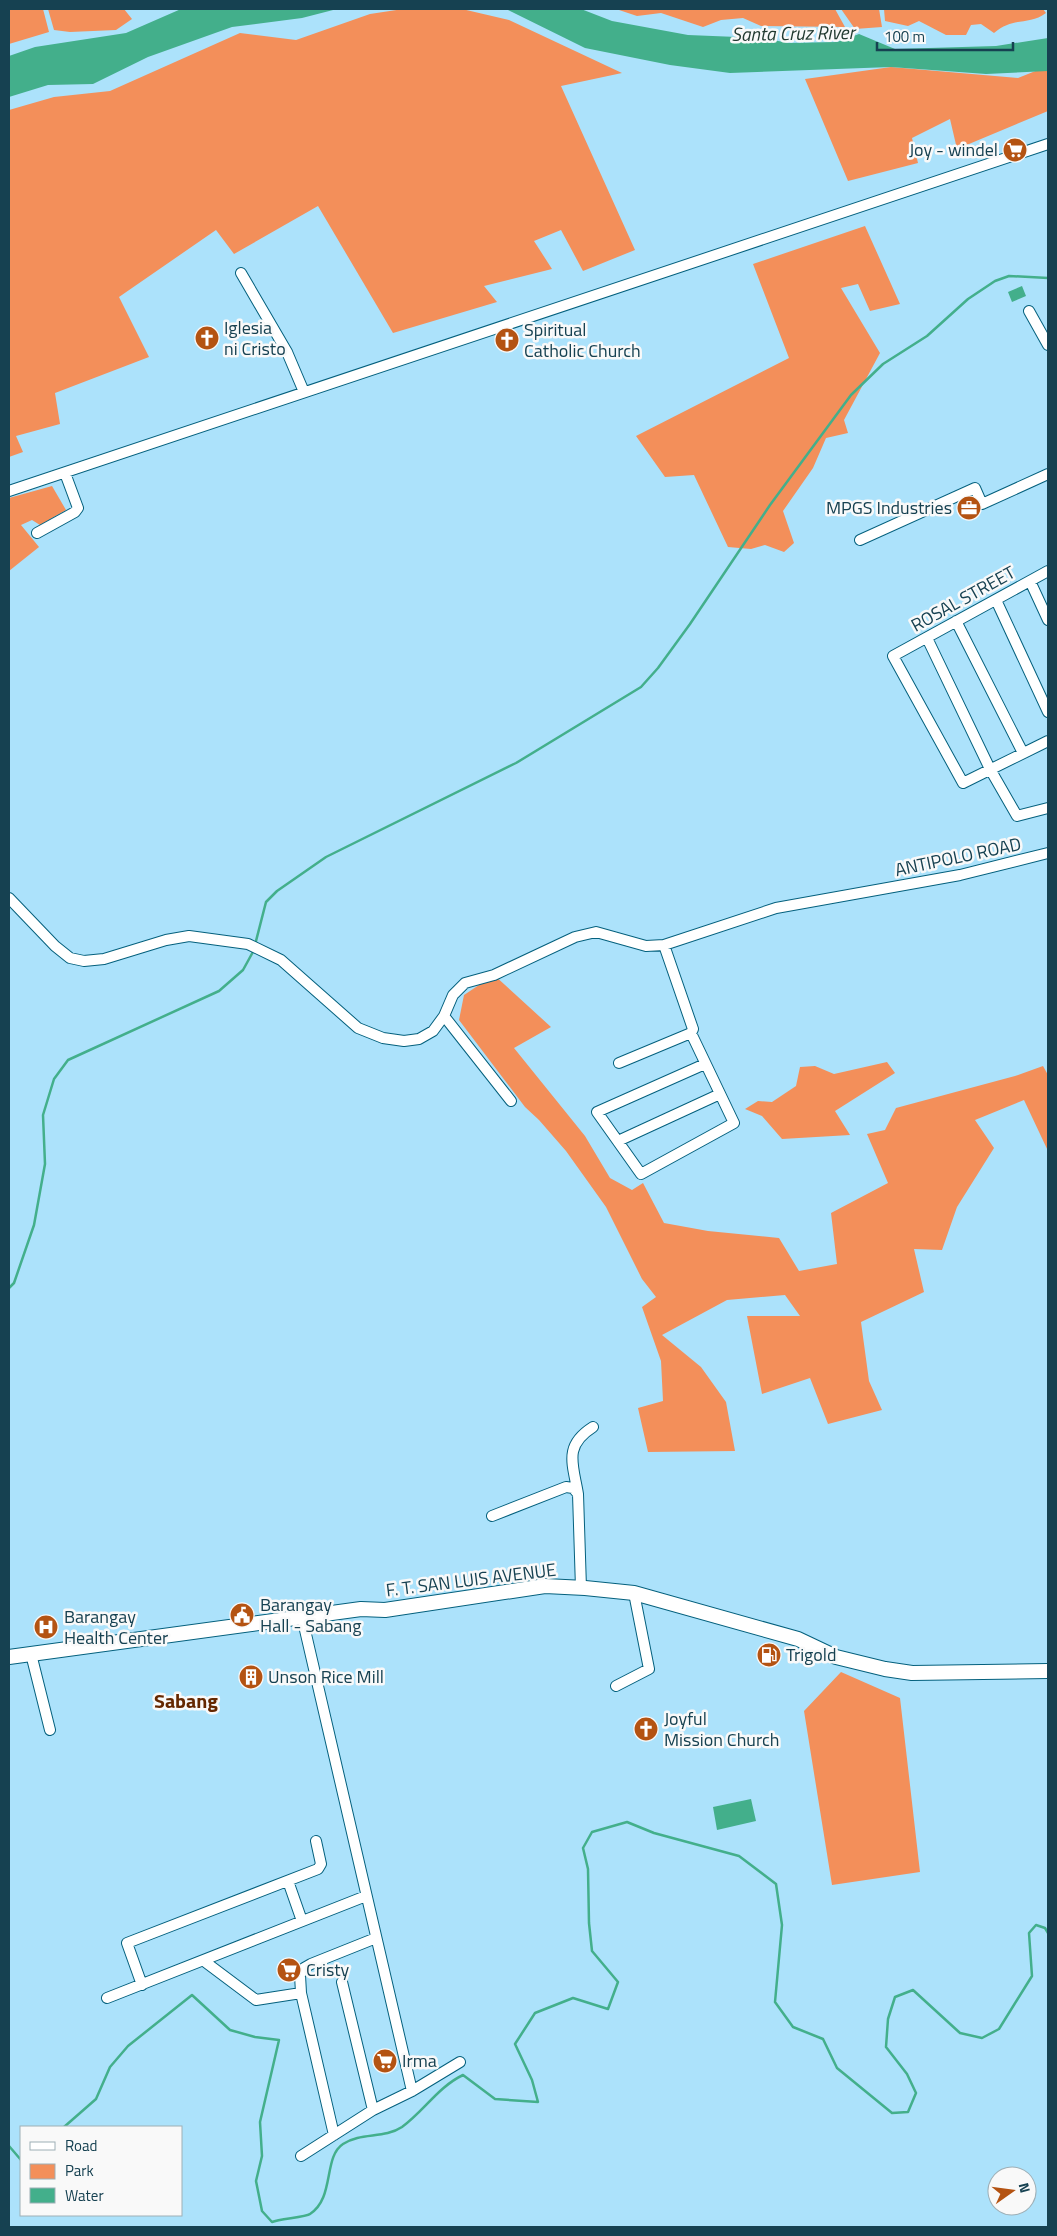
<svg xmlns="http://www.w3.org/2000/svg" width="1057" height="2236" font-family="'Titillium Web',sans-serif">
  <style>
    .green { fill: #f38f5a }
    .water { fill: #43af8b }
    .lines { fill: none; stroke-linecap: round; stroke-linejoin: round }
    .stream { stroke: #43af8b; stroke-width: 2.5 }
    .minor-casing { stroke: #04607d; stroke-width: 12 }
    .secondary-casing { stroke: #04607d; stroke-width: 16 }
    .minor { stroke: #fff; stroke-width: 10 }
    .secondary { stroke: #fff; stroke-width: 14 }
    .labels { text-anchor: middle; stroke-width: 5; stroke-linejoin: round; paint-order: stroke }
    .poi-label { font-size: 18px; fill: #164151; stroke: #f9f9f9; text-anchor: start }
    .street-label { font-size: 18px; fill: #164151; stroke: #f9f9f9 }
    .water-label { font-size: 19px; font-style: italic; fill: #223a31; stroke: #f9f9f9 }
    .quarter-label { font-size: 20px; font-weight: bold; fill: #642700; stroke: #f9f9f9 }
  </style>
  <rect width="100%" height="100%" fill="#ace2fb"/>
  <path class="green" d="M9,9H43L49,32L9,44Z
    M48,9H124L132,19L116,30L70,32L54,30Z
    M403,9H462L509,20L622,73L561,86L635,250L583,271L561,230L534,241L552,269L484,286L497,302L393,333L318,206L234,254L216,230L119,297L149,357L55,393L60,424L16,436L23,452L9,457V110L54,97L110,91L240,33L296,40L370,14Z
    M616,9H835L845,27L761,26L743,18L721,20L703,27L661,13L637,16Z
    M841,9H879L882,27L855,29Z
    M884,9H1043L1046,13C1029,26 1014,16 994,33L981,24L971,25L966,35H946L919,21L908,26L885,21Z
    M1048,66V111L957,149L950,119L912,138L918,163L848,181L805,79L891,67L1018,78Z
    M865,226L900,304L870,311L858,284L841,288L880,353L844,420L848,433L826,438L813,468L783,511L794,543L784,552L765,545L751,549L728,547L694,475L665,477L636,436L789,358L753,264Z
    M52,486L66,510L40,525L32,520L21,525L39,547L9,571V498Z
    M494,975L551,1027L514,1048L585,1136L610,1178L632,1190L643,1183L664,1223L708,1231L779,1238L799,1271L837,1264L831,1213L888,1183L867,1134L885,1130L896,1108L1015,1076L1043,1066L1048,1075V1151L1024,1100L975,1120L994,1148L957,1207L942,1250L914,1249L924,1292L861,1322L869,1381L882,1410L828,1424L810,1378L762,1394L747,1316H800L785,1295L727,1300L662,1335L701,1367L726,1402L735,1451L648,1452L638,1408L663,1401L661,1361L642,1307L656,1297L642,1279L606,1207L566,1151L539,1120L525,1107L459,1020L464,995Z
    M887,1062L895,1073L835,1111L850,1135L782,1139L762,1116L745,1109L758,1101L772,1102L796,1086L800,1067L815,1066L834,1074Z
    M841,1672L900,1698L920,1872L832,1885L804,1711Z"/>
  <path class="water" d="M181,9H337L302,18L232,27L148,57L93,84L48,85L9,97V56L35,47L126,33Z
    M506,9H581L612,21L688,35L762,38L789,43L837,42L859,34L895,49L996,46L1048,38V71L986,74L891,67L730,73L670,65L585,48Z
    M1022,286L1026,296L1012,302L1008,292Z
    M751,1799L756,1821L717,1830L713,1807Z"/>
  <g class="lines">
    <path class="stream" d="M255,945L266,902L277,891L326,857L516,763L641,687L658,668L690,624L770,505L851,395L883,364L927,336L968,299L995,281L1009,276L1048,278
      M9,1288L14,1283L34,1225L45,1164L43,1115L54,1079L68,1060L219,991L243,970L254,950
      M64,2127L96,2099L110,2067L128,2046L192,1995L230,2030L255,2037L279,2040L260,2122L262,2156L256,2181L262,2211L272,2222C280,2219 306,2217 310,2214C335,2198 323,2157 343,2144C361,2132 384,2139 402,2127C424,2111 438,2087 463,2075L495,2099L538,2102L532,2080L515,2044L535,2013L573,1998L608,2009L618,1982L592,1951L589,1923L588,1869L583,1848L592,1832L627,1822L654,1833L739,1856L776,1884L782,1925L775,2002L793,2027L823,2039L837,2068L892,2113L908,2112L916,2093L907,2074L886,2047L888,2019L895,1997L913,1990L960,2033L982,2038L999,2029L1032,1976L1029,1933L1036,1925L1045,1928L1048,1933
      M9,2146L21,2160"/>
    <defs>
      <path id="minor" d="M241,273L287,352L304,392
        M1029,311L1048,345
        M9,491L1048,144
        M37,533L75,512L78,508L65,473
        M860,540L975,488L982,504L1048,474
        M1048,571L893,656L963,783L1048,741
        M1030,581L1048,620
        M996,600L1048,712
        M956,621L1023,753
        M927,638L990,769L1017,816L1048,808
        M9,898L55,946L70,958L84,961L104,959L166,940L189,936L248,944L281,960L358,1028L383,1038L404,1041L419,1039L433,1031L444,1016L453,995L465,983L494,975L575,937L596,932L646,946L664,945L776,908L960,875L1048,853
        M444,1016L511,1101
        M691,1033L734,1123L641,1174L597,1112L705,1064
        M619,1063L691,1033L693,1029L664,945
        M618,1141L720,1094
        M578,1494C573,1464 563,1446 593,1427
        M492,1516L566,1487L573,1488L578,1494L581,1588
        M302,1617L412,2091
        M31,1654L50,1730
        M616,1686L649,1669L634,1593
        M288,1881L302,1921
        M204,1961L256,2000L301,1993
        M342,1982L373,2110
        M142,1985L127,1943L318,1869L321,1864L316,1841
        M107,1998L366,1896
        M334,2135L301,1993L300,1975L304,1968L311,1964L376,1938
        M301,2156L373,2110L412,2091L460,2062"/>
      <path id="secondary" d="M9,1657L361,1609L385,1610L545,1586L585,1588L634,1593L798,1639L836,1657L885,1669L912,1673L1048,1671"/>
    </defs>
    <use href="#minor" class="minor-casing"/>
    <use href="#secondary" class="secondary-casing"/>
    <use href="#minor" class="minor"/>
    <use href="#secondary" class="secondary"/>
  </g>
  <defs>
    <symbol id="supermarket-disc" viewBox="-11 -11 22 22"><circle r="9.5" fill="#b45312" stroke="#f9f9f9"/><path d="M-6-5.5h2.5l.6 2H6L4.5 2H-2.5L-4.4-4H-6ZM-1.5 3.2a1.3 1.3 0 1 0 .1 0ZM3 3.2a1.3 1.3 0 1 0 .1 0Z" fill="#fff"/></symbol>
    <symbol id="church-disc" viewBox="-11 -11 22 22"><circle r="9.5" fill="#b45312" stroke="#f9f9f9"/><path d="M-1.2-6h2.4v3.5h3.3v2.4h-3.3V6h-2.4V-.1h-3.3v-2.4h3.3Z" fill="#fff"/></symbol>
    <symbol id="office-disc" viewBox="-11 -11 22 22"><circle r="9.5" fill="#b45312" stroke="#f9f9f9"/><path d="M-6-3h4V-5.5h4V-3h4V5H-6ZM-1-4.5V-3h2v-1.5ZM-6 0V1H6V0Z" fill="#fff"/></symbol>
    <symbol id="civic-disc" viewBox="-11 -11 22 22"><circle r="9.5" fill="#b45312" stroke="#f9f9f9"/><path d="M-.6-6.5H3V-4.5H.6V-3L4-1V1h2V6H-6V1h2V-1L-.6-3ZM-1.2 2.5V6h2.4V2.5Z" fill="#fff"/></symbol>
    <symbol id="hospital-disc" viewBox="-11 -11 22 22"><circle r="9.5" fill="#b45312" stroke="#f9f9f9"/><path d="M-5-5h3v3.5h4V-5h3V5h-3V1.5h-4V5h-3Z" fill="#fff"/></symbol>
    <symbol id="fuel-disc" viewBox="-11 -11 22 22"><circle r="9.5" fill="#b45312" stroke="#f9f9f9"/><path d="M-5.5-6h7V0h2V4h1.3V-2.5L3-4.5l.8-.8L6-3V5H2.5V1h-1V6h-7ZM-4.2-4.7v3.2H.2V-4.7Z" fill="#fff"/></symbol>
    <symbol id="building-disc" viewBox="-11 -11 22 22"><circle r="9.5" fill="#b45312" stroke="#f9f9f9"/><path d="M-4-6H4V6H1V3H-1V6H-4ZM-2.5-4.3h1.7v1.8h-1.7ZM.8-4.3h1.7v1.8H.8ZM-2.5-1h1.7V.8h-1.7ZM.8-1h1.7V.8H.8Z" fill="#fff"/></symbol>
  </defs>
  <g fill-rule="evenodd">
    <use href="#supermarket-disc" x="1001" y="136" width="28" height="28"/>
    <use href="#church-disc" x="193" y="324" width="28" height="28"/>
    <use href="#church-disc" x="493" y="326" width="28" height="28"/>
    <use href="#office-disc" x="955" y="494" width="28" height="28"/>
    <use href="#civic-disc" x="228" y="1601" width="28" height="28"/>
    <use href="#hospital-disc" x="32" y="1613" width="28" height="28"/>
    <use href="#fuel-disc" x="755" y="1641" width="28" height="28"/>
    <use href="#building-disc" x="237" y="1663" width="28" height="28"/>
    <use href="#church-disc" x="632" y="1715" width="28" height="28"/>
    <use href="#supermarket-disc" x="275" y="1956" width="28" height="28"/>
    <use href="#supermarket-disc" x="371" y="2047" width="28" height="28"/>
  </g>
  <g class="labels">
    <g class="poi-label">
      <text x="998" y="156" text-anchor="end">Joy - windel</text>
      <text x="224" y="334">Iglesia<tspan x="224" dy="21">ni Cristo</tspan></text>
      <text x="524" y="336">Spiritual<tspan x="524" dy="21">Catholic Church</tspan></text>
      <text x="952" y="514" text-anchor="end">MPGS Industries</text>
      <text x="260" y="1611">Barangay<tspan x="260" dy="21">Hall - Sabang</tspan></text>
      <text x="64" y="1623">Barangay<tspan x="64" dy="21">Health Center</tspan></text>
      <text x="786" y="1661">Trigold</text>
      <text x="268" y="1683">Unson Rice Mill</text>
      <text x="664" y="1725">Joyful<tspan x="664" dy="21">Mission Church</tspan></text>
      <text x="306" y="1976">Cristy</text>
      <text x="402" y="2067">Irma</text>
    </g>
    <g class="street-label">
      <text transform="translate(963 599) rotate(-29)" y="6">ROSAL STREET</text>
      <text transform="translate(958 857) rotate(-12)" y="6">ANTIPOLO ROAD</text>
      <text transform="translate(471 1580) rotate(-7)" y="6">F. T. SAN LUIS AVENUE</text>
    </g>
    <g class="water-label">
      <text transform="translate(793 33) rotate(-1)" y="7">Santa Cruz River</text>
    </g>
    <g class="quarter-label">
      <text x="186" y="1708">Sabang</text>
    </g>
  </g>
  <rect width="1057" height="2236" fill="none" stroke="#164151" stroke-width="20"/>
  <rect x="20" y="2126" width="162" height="90" fill="#f9f9f9" stroke="#9eafb6"/>
  <rect x="30" y="2142" width="25" height="8" fill="#ffffff" stroke="#9eafb6"/>
  <text x="65" y="2151" font-size="15" fill="#164151">Road</text>
  <rect x="30" y="2164" width="25" height="15" fill="#f38f5a" stroke="#9eafb6"/>
  <text x="65" y="2176" font-size="15" fill="#164151">Park</text>
  <rect x="30" y="2188" width="25" height="15" fill="#43af8b" stroke="#9eafb6"/>
  <text x="65" y="2201" font-size="15" fill="#164151">Water</text>
  <g transform="translate(1012 2191) rotate(76)"><circle r="24" fill="#f9f9f9" stroke="#9eafb6"/>
  <path d="M0-4L9 19L0 12L-9 19Z" fill="#b45312"/>
  <text y="-8" font-size="14" font-weight="bold" text-anchor="middle" fill="#164151">N</text>
  </g>
  <path d="M877 42v8h136v-8" fill="none" stroke="#164151" stroke-width="2.5"/>
  <text x="884" y="42" font-size="15" fill="#164151" stroke="#f9f9f9" stroke-width="4" paint-order="stroke">100 m</text>
</svg>
